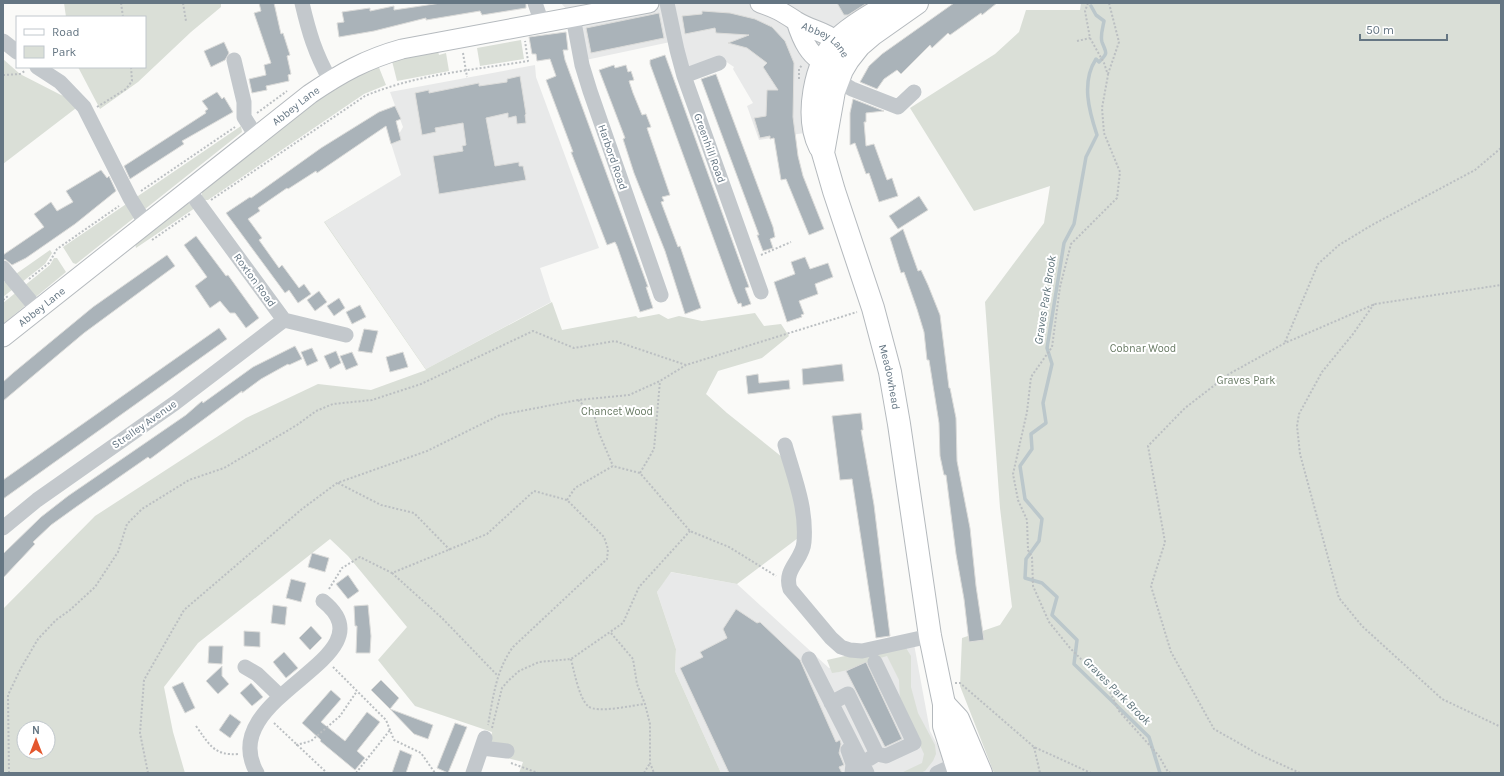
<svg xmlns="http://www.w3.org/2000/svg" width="1504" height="776" font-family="Karla,sans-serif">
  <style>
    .built { fill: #e8e9e9 }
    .green { fill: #dadfd7; fill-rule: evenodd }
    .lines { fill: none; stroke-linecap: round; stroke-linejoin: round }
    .stream { stroke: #bbc7cb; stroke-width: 3.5 }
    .building { fill: #aab3b9; stroke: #dcdcda }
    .major-casing { stroke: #b5babe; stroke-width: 21 }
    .highway-casing { stroke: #b4b9bd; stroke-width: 24 }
    .path { stroke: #bbbfc2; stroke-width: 2; stroke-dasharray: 2 2; stroke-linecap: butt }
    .minor { stroke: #c3c8cc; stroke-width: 15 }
    .major { stroke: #fff; stroke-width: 19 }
    .highway { stroke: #fff; stroke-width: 22 }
    .labels { text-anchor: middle; stroke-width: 4; stroke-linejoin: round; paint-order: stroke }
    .street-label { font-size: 11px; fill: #657683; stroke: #fff }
    .park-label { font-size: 11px; fill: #687a64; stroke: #fff }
    .water-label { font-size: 12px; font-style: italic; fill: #60757c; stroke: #fff }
  </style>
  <rect width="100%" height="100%" fill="#fafaf8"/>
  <path class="built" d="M561,3H908L870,29L824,130L759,140L747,106L753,103L733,69L734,67L722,59L683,72L675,41L581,61L573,17Z
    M535,65L536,77L599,248L540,268L551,302L426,369L325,222L401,175L389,137L399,134L403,127L390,92Z
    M670,572L737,584L829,668L914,644L930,731L952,773H721L675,671L676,649L657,592Z"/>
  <path class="green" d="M64,3H221V7L191,32L138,82L100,109L78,67H145V17H66Z
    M1081,3H1501V773H994L960,686L962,638L1000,625L1012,607L1000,508L985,302L1044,223L1050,186L974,211L910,108L995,54L1019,32L1026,10H1080Z
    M521,40L524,59L480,66L477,48Z
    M438,51L439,55L446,53L449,71L397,81L392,61Z
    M3,59L20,74L61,95L84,102L3,164Z
    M378,65L386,85L364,94L208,200H205L202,196V189L342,78Z
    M241,126L242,132L76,264L73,263L63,247Z
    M401,175L325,222L426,369L552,302L562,330L636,316L638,318L659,314L668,319L679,316L702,321L755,313L764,326L781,324L789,336L762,358L718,371L706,394L727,413L792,465L802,535L737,584L671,572L657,592L676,649L675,671L721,773H519L523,762L488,753L492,732L415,706L378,660L407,627L348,556L330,539L198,643L164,687L173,732L185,773H3V609L95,516L246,418L318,384L371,390L426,370L324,222ZM24,728H48V752H24Z
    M188,203L195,208L136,248L135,243Z
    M50,250L52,253L45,264L3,297V283Z
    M54,258H57L66,272L3,324V303L50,265Z
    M903,643L911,656V687L918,713L935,745L936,754L933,761L925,771L920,773H901L922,763L924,754L900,701L899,680L887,656C869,661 851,671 832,673L827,660Z"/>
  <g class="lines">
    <path class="stream" d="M1091,6L1096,15L1104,21C1103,27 1100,36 1102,42C1106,53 1109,52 1099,62L1096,59C1081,82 1089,111 1097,135L1086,157L1074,224L1064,243L1047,348L1052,364L1043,403L1046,423L1031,434L1032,449L1020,466L1025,499L1042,519L1039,541L1026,559L1025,578L1042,583L1057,597L1052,615L1077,640L1074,664L1149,737L1160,773"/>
  </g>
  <path class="building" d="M259,3H274L281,34L283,33L290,55L287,56L291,74L288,75L289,81L266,86L267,90L252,93L249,79L266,75L264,65L271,63L254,13L261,11Z
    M441,3H526V8L482,15L480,11L426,20V18L374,31L339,37L337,23L344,22L342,12L370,8V11L394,6V10Z
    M837,3H867L848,15H844Z
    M954,3H997L982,15L981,13L950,35L948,33L932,48L930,45L901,74L897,70L884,79L877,89L860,82L869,66L882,54Z
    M702,11L730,13L755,19L772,27L785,41L794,63L793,117L798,156L803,176L824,229L809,235L786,179L781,180L774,138L770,139V136L760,138L754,118L766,116L767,90H778L763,67L767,63L747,48L728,43L749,35L716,33L715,28L685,34L682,16L702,14Z
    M659,13L664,38L591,53L586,28Z
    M566,32L568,50H563L565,60L648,287H646L653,308L640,312L617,246L615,242L607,245L571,152H573L546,80L556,76L550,59L537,61L536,54H532L529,37Z
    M224,42L229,53L225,60L211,67L204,51Z
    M665,55L749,287L745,288L751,304L742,307L741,303L738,304L733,292L650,64V60Z
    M614,65L615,68L626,65L628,72L631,71L634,80L629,81L633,93L642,115L646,114L651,127L647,128L670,195L662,197L664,201L661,202L678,247L680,246L701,308L685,314L665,251L634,173L623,139L625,138L599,70Z
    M716,74L773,227L775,237L770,239L773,248L763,251L757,235H759L701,79Z
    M520,76L526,114L525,115L526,123L517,124L516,116L508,118V113L486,118L495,166L519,162V166H523L526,180L439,194L433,156L463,151L462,146L466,145L463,123L435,128L436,132L422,135L415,93L429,90V93L479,83V86L507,82V79Z
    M217,92L222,99L224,97L233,112L182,141L184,144L130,179L124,166L206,113L205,111L208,109L202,101Z
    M853,99L884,111L866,113V122H864L866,146L874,144L887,180L892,178L898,196L879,202L869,173L866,174L855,143L850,145V113Z
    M395,106L401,119L396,121L401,140L391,144L386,126L317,173L316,171L288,189L287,188L258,208L260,211L248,219L262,238L259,240L279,268L282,265L299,288L304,284L311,294L298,303L289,290L285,293L226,213L250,197L251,198L321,148L379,112Z
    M101,170L107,178L109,176L116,191L75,224L26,258L12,265L6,260L3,259V255L44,227L34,214L51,202L57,211L73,202L66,191Z
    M919,196L928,210L898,229L889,216Z
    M903,229L918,271L921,270L928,285L940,315L949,388H950L956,418L957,461L970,528L976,586L984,640L969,642L964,599L956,554L946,475H944L940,456L939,423L929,360H927L924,332L917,309L904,272L901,273L890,238Z
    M196,236L226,276L228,275L259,318L246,328L235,313H230L220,301L210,308L195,286L207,277L184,245Z
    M167,255L175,266L84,333L3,401V382L13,373L93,307Z
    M805,257L810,269L828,263L833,277L815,284L818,294L799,301L804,314L801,315L802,317L787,322L774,282L795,274L791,262Z
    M319,291L327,302L315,311L307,300Z
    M339,298L345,308L334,316L327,306Z
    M360,305L366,317L352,324L346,312Z
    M219,328L227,339L3,499V480Z
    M364,329L378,331L372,353L358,351Z
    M295,346L302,359L289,365L288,364L261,379L242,393V391L150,459L148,457L76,507L51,525L33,542L35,544L3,578V554L41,517L68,496L186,415L202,401L203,403L253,367Z
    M312,348L318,361L307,366L301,352Z
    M336,351L341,363L330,369L324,356Z
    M352,352L358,365L346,370L340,356Z
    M403,352L408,367L390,372L386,357Z
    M842,364L844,381L803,385L802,369Z
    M758,374L759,383L789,380L790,389L748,394L746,376Z
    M861,413L863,430H861L874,505L890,636L876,638L852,479L840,480L832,416Z
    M312,553L329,558L325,572L308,567Z
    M348,575L359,591L348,599L336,584Z
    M291,579L306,583L301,602L286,598Z
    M273,605L287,607L285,625L271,623Z
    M368,605L371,636L370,653H356L357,626H355L354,606Z
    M736,609L757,623L760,622L800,660L836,742L840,740L841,744L839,753L844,765L839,767L842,773H729L680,668L703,657L700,652L727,638L723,629Z
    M311,626L322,638L310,650L299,638Z
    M244,631L260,632V647L244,646Z
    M209,646H223L222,664L208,663Z
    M284,652L298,668L286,678L273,662Z
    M866,662L902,739L885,747L846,671Z
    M222,666V676L229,684L218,694L206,681Z
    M381,680L399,698L390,709L371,690Z
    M183,682L195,708L185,713L172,687Z
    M251,683L263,697L252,706L240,693Z
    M331,690L341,699L321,722L345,741L367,712L380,722L357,751L365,758L355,770L320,741L321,740L302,723Z
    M390,709L433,725L428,739L414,734Z
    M230,714L241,722L230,738L219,730Z
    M455,723L467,727L448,773L437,768Z
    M400,750L412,755L406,773H392Z"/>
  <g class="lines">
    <defs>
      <g id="major">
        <path id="s1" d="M760,3C776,8 782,12 796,21C819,35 835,30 848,60C842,61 836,63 830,63C810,61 801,37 796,21"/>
        <path id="s2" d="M3,337L310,94C341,73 366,59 402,49L649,3"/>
      </g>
      <g id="highway">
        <path id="s3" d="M917,3L873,34L859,46L848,60L842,70L834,91L823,153L834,191L873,308L890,372L899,424L930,636L944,704V726L959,773"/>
        <path d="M820,147C805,117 814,64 838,39C853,24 874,14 891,3"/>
        <path d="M944,704L958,719L981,773"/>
      </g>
    </defs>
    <use href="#major" class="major-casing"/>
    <use href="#highway" class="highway-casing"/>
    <path class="path" d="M121,3L123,17
      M183,3L186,21
      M1088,3L1085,11L1090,38L1104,63L1108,75L1102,108L1104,133L1120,172L1117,198L1071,244L1060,287L1052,347L1031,377L1027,412L1013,474L1018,500L1027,520L1028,550L1032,557L1033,586L1049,622L1070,648L1081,659L1099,669L1119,711L1159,756L1168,772L1171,773
      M1077,41L1090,38
      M463,53L467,77
      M1108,74L1119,42L1109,3
      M3,75L20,74L25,71
      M799,79V69L802,65
      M97,107L126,89L132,81L131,67
      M257,113L287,91
      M141,191L235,127
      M211,200L365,96C417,74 474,70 528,61L525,41
      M152,240L191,213
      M761,255L791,242
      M29,279L49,263L57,249L119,206
      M3,300L8,296
      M1374,304L1353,334L1322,372L1299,414L1297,426L1300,454L1339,598L1362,626L1442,699L1501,727
      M1285,342L1318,264L1339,245L1372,225L1475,170L1501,148
      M578,400L594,415L599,433L613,466
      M640,473L654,449L660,381
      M338,483L381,505L414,513L450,550
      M567,500L575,488L613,466L640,473L690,531L729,547L776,576
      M392,573L442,618L497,675
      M329,589L342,568L360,557L392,573L487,534L534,491L567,500L604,537L608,549L607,559L513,647C496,670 493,698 488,725
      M611,633L633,659L637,684L645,704L650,724V763L654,773
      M571,659C574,671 579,698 588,706C596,714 634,705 645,704
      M333,667L386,720L394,740L421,753L435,773
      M955,683H960L1034,747L1091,773
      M274,723L327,773
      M196,726C209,744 214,756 238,754
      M492,728L502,688L508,681L519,671L539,662L571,659L623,623L639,587L690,531
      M296,745L311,741L340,716L357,691
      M1034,747L1040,773
      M511,763L538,773
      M9,773L8,695L21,668L38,639L56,620L70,610L95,587L118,552L127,524L142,509L189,480L224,468L297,425L316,411L333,404L372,400L421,384L533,331L574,348L615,341L686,365
      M148,773L140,733L144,680L184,610L302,509L337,483L427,451L500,415L578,400L629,395L660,381L686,365L857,312
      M356,773L390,730
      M644,773L650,763
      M1300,773L1258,754L1214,729L1171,652L1151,586L1165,542L1148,446L1185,408L1229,374L1285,343L1375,304L1501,285"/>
    <path class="minor" d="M302,3C309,33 315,53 330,80
      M535,3L542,23
      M667,3L677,50L684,76L761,292
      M573,17L582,65L590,91L661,295
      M3,41L17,52
      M234,60L244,102V117L256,136
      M37,67L60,82L84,107L130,198L146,224
      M684,76L719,63
      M830,79H835L852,89L898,107L914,92
      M188,189L284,320L346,335
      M3,268L37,309
      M785,445C794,477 807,508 804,542C803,560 783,569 790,589L831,638L841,647L850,650L862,651L930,636
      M3,528L37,500L175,403L284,320
      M809,659L867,773
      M875,662L914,743L886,756L877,754
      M245,667L257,674L280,696
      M831,703L848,694L877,754L869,759
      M482,748L507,751
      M848,750L853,764L852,773
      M257,773C212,695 395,659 323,601
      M473,773L485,738
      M937,773L955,765H965"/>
    <use href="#major" class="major"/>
    <use href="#highway" class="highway"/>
  </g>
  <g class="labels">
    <g class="street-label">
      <text dy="4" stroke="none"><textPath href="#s1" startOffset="76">Abbey Lane</textPath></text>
      <text dy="4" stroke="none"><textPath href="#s2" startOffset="373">Abbey Lane</textPath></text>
      <text transform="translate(710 148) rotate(70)" y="4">Greenhill Road</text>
      <text transform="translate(613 157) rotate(71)" y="4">Harbord Road</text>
      <text transform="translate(255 280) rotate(54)" y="4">Roxton Road</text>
      <text dy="4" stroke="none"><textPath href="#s2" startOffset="49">Abbey Lane</textPath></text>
      <text dy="4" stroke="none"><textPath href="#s3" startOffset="421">Meadowhead</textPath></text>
      <text transform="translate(144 424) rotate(-35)" y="4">Strelley Avenue</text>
    </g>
    <g class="park-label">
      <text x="1143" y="352">Cobnar Wood</text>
      <text x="1246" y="384">Graves Park</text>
      <text x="617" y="415">Chancet Wood</text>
    </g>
    <g class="water-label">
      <text transform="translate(1045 300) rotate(-81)" y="4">Graves Park Brook</text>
      <text transform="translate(1117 691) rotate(45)" y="4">Graves Park Brook</text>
    </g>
  </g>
  <rect width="1504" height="776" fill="none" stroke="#657683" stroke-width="8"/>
  <rect x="16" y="16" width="130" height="52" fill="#ffffff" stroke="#c1c8cd"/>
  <rect x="24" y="29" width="20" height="6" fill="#ffffff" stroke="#c1c8cd"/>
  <text x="52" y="36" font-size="12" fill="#657683">Road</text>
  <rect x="24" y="46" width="20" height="12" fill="#dadfd7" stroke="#c1c8cd"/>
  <text x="52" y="56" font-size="12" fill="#657683">Park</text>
  <g transform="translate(36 740)"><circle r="19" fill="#ffffff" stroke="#c1c8cd"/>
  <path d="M0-3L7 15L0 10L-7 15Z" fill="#e4572e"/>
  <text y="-6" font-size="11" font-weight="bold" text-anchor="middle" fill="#657683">N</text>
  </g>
  <path d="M1360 34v6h87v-6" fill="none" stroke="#657683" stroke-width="2"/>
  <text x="1366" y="34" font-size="12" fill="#657683" stroke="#ffffff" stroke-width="3" paint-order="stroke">50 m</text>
</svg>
